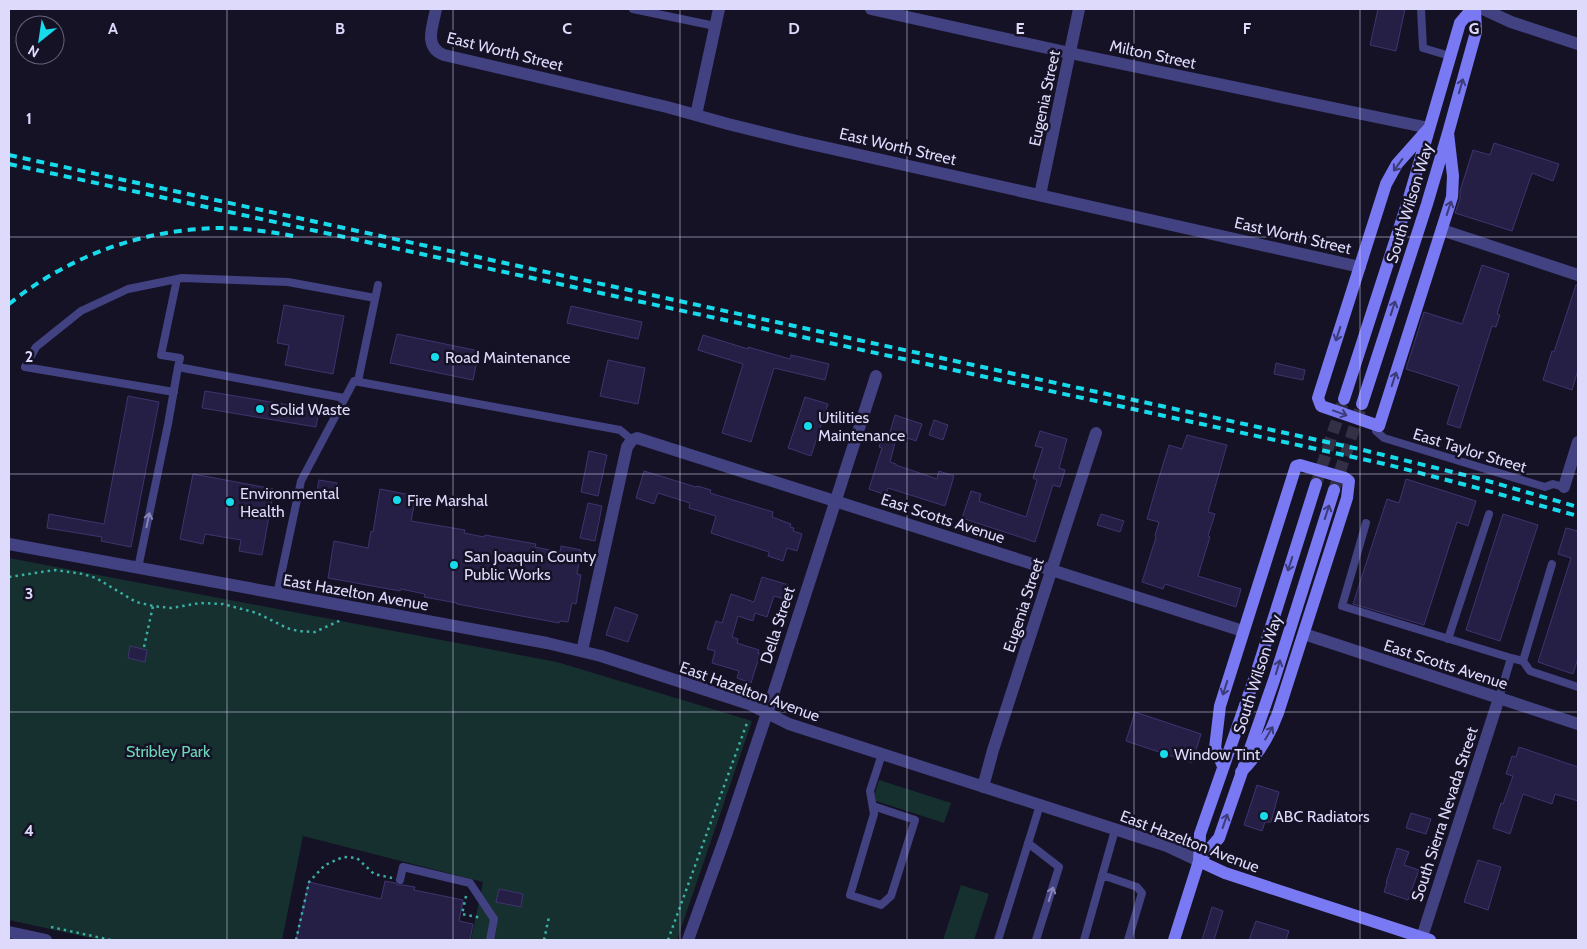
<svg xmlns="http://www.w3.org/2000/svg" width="1587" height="949" font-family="Cabin,sans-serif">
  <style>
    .green { fill: #15302e }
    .building { fill: #261f45; stroke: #3e346f }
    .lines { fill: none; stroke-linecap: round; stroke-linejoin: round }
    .secondary-tunnel { stroke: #333046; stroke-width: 12; stroke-dasharray: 12 6; stroke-linecap: butt }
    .path { stroke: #3bafa5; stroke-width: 2.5; stroke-dasharray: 2.5 4; stroke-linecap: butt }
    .lane { stroke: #424181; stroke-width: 8 }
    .street { stroke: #424181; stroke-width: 12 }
    .secondary { stroke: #7979f3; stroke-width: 12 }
    .rail { stroke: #17dbeb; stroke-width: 4; stroke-dasharray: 8 6; stroke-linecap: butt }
    .oneway { stroke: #3d3b78 }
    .oneway2 { stroke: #8886b8 }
    .grid { fill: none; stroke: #dddafc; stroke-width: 1; stroke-opacity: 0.55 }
    .poi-dot { fill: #17dbeb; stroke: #151226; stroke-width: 2 }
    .labels { text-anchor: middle; stroke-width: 5; stroke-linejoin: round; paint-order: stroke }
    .street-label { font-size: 16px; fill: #dddafc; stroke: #151226 }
    .poi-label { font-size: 16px; fill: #dddafc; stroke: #151226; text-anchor: start }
    .park-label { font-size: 16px; fill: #6cd6b9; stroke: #151226 }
    .grid-label { font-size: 16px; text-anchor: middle; font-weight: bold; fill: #dddafc; stroke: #151226; stroke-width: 5; stroke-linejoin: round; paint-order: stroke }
  </style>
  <rect width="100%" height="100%" fill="#151226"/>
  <path class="green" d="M9,558L557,662L752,721L677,940H471L483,882L303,836L282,940H100L9,920Z
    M879,780L951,803L944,823L873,800Z
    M961,885L989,894L974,940H943Z"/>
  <path class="building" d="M1378,9H1405L1396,51L1370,45Z
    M1494,143L1559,164L1553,181L1532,173L1512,231L1455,213L1460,199V191L1473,150L1490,155Z
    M1482,265L1509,274L1497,314L1500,315L1496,327L1492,326L1460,428L1447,424L1459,386L1406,369L1424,312L1462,324Z
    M1576,285H1578V370L1572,390L1543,380L1552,351L1554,352Z
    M284,305L344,316L333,374L285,365L289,345L277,343Z
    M571,306L642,322L638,339L567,323Z
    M397,334L479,351L473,380L390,363Z
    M703,335L748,349V347L790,359L791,355L829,364L825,380L774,368L751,442L722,433L743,364L698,350Z
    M608,360L645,368L638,404L600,396Z
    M1276,363L1305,370L1303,380L1274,374Z
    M205,391L319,410L316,427L202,408Z
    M128,396L159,402L131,547L101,541L102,537L47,528L49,514L104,524Z
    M805,397L828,404L811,456L788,448Z
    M895,415L922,424L916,441L890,432Z
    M934,420L948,425L943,440L929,435Z
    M1040,431L1067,439L1059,468L1065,470L1060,487L1053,485L1035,542L962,518L971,491L981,494L979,501L1026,517L1037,480L1033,478L1043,448L1035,446Z
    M883,435L896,439L890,462L896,464V465L937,479L939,471L954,476L945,506L888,488L886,495L869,489L882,448L879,447Z
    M1187,435L1227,445L1208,512L1215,514L1208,536L1210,537L1198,576L1241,589L1236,607L1165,584L1163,589L1142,582L1156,537L1155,536L1159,522L1147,519L1157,484L1169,445L1182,449Z
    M589,451L607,455L598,496L581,492Z
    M644,471L696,487L697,486L711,490L710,493L773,512L772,517L791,524L790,527L794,528L793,531L802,534L797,551L787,548L783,561L768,556L769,552L711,533L716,516L689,508L690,503L658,493L654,504L636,498Z
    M193,474L274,489L262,555L239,551L241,540L205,534L203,544L180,539Z
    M1406,479L1476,501L1468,526L1457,522L1424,625L1353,604L1387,499L1399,503Z
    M319,480L337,483L334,500L316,496Z
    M380,489L416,496L411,521L465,530L464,533L484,537L485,535L536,544L535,547L560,552L561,546L581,550L577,574L581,575L576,604L572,603L568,622L560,621L559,623L457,604V603L424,597L425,594L401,589L400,591L328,578L334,541L368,548L371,531L373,532Z
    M588,503L602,506L595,541L580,538Z
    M1101,514L1124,521L1120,532L1097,525Z
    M1503,514L1538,525L1500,641L1466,630Z
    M1566,528L1578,531V658L1573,674L1538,662L1571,558L1558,554Z
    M762,577L789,585L785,599L774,596L767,617L755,613L753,621L738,616L732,637L738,639L737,643L759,650L758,653L760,654L751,683L737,678L739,671L712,663L715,651L707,649L716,621L722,623L731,594L754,602Z
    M615,607L638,615L628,642L606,635Z
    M130,646L147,650L145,662L128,658Z
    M1135,712L1201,734L1192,763L1126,741Z
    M1519,747L1578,767V801L1555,794L1552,804L1523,794L1510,834L1493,828L1501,803L1503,804L1513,776L1506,774L1512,756L1516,757Z
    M1257,785L1279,792L1271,822H1265L1262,831L1244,825Z
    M1411,813L1431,819L1426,834L1406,828Z
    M1397,848L1409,852L1404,865L1419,870L1408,900L1384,892L1387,883H1386Z
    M1478,860L1501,867L1488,910L1464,902Z
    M385,881L395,883L398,885H403L415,887L414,890L463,900L459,921L473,924L470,940H296L309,882L381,899Z
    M499,889L523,894L521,907L496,902Z
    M1212,907L1223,911L1214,940H1202Z
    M1256,921L1289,931L1286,940H1249Z"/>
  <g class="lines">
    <path class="secondary-tunnel" d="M1316,484L1344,399
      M1334,490L1362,404"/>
    <path class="path" d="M9,577L55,570L83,574L96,578L136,602L153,606L171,608L200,603L223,604L257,613L287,628L298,631L315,632L341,620
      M144,647L153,606
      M466,896L462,914L482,918
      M51,927L111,940
      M296,940L309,882L325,865L343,857L357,858L374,874L392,878
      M544,940L549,917
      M668,940L747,723"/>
    <path class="lane" d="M633,9L715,26
      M1421,9L1423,48L1450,56
      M177,279L161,355L180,358L178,367
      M358,381L378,285
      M174,392L25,367L36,347L81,311L128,289L182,278L288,282L375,298
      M1379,426L1376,431L1384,438L1545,487L1553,484L1564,487
      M1366,523L1342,606L1511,658L1499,698
      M138,568L168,424L178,367L344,398
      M277,594L301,481L354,381L620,430L632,440
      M1448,639L1489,514
      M1511,658L1523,661L1552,564
      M1523,661L1530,671L1578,687
      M873,806L915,820L891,896L881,905L850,895L874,814L870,791L882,754
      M1028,843L1059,867L1036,940
      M1102,875L1137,887L1142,893L1128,940
      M400,880L403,867L470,883L494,919L490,940
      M998,940L1040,805
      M1084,940L1115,830"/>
    <path class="street" d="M436,9C433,26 423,47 444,55L667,107L728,124L797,141L1360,267
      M871,9L1070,53L1429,128
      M1483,9L1511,22L1578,44
      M696,115L719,9
      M1040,195L1079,9
      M1442,230L1578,275
      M1564,487L1578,442
      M9,544L547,643L601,656L749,704L789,724L1167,846L1199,861
      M1304,634L1578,724
      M582,651L627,447L632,440L637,438L1243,631
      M983,787L993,750L1096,433
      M9,932L46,940
      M688,940L727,832L767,713L876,376
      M1421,940L1499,698"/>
    <path class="secondary" d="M1429,128L1397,164L1386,184L1318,398L1321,406L1379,426L1452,197L1453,176L1448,133
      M1344,399L1409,198L1460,23L1472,9
      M1362,404L1427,204L1448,133L1476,32L1475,9
      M1223,766L1215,748L1220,706L1296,466L1300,465L1345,478L1349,481L1347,498L1278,713C1270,735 1257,756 1241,772
      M1199,861L1219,838L1274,680L1334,490
      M1199,861L1225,873L1430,940
      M1174,940L1199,861L1200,834L1256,674L1316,484"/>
    <path class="rail" d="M9,155L1359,449L1481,479L1578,507
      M9,164L1385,464L1470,486L1578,516
      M9,304C71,254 149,227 229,228C250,229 272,232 293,236"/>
  </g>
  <defs><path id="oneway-shaft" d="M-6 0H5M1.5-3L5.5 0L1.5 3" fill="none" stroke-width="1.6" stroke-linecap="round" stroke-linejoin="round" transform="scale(1.25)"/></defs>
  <g class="oneway">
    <use href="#oneway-shaft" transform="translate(1461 86) rotate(-74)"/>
    <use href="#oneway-shaft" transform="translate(1398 165) rotate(126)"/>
    <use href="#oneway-shaft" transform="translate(1449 208) rotate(-72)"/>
    <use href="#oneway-shaft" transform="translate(1393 308) rotate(-72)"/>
    <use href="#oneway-shaft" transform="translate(1338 334) rotate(108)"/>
    <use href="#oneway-shaft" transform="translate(1394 379) rotate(-72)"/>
    <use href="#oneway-shaft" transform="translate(1340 413) rotate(20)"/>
    <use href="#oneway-shaft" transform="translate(1327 512) rotate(-72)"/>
    <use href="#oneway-shaft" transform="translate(1290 564) rotate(108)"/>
    <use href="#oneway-shaft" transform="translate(1278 667) rotate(-73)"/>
    <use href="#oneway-shaft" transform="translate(1225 688) rotate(108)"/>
    <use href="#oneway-shaft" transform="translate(1269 733) rotate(-59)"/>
    <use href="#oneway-shaft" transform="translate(1225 821) rotate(-71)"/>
  </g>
  <g class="oneway2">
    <use href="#oneway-shaft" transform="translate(148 520) rotate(-78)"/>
    <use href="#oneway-shaft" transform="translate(1051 894) rotate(-72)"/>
  </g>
  <path class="grid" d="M227,9V940M453,9V940M680,9V940M907,9V940M1134,9V940M1360,9V940M9,237H1578M9,474H1578M9,712H1578"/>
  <g class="poi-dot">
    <circle cx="435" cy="357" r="5"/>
    <circle cx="260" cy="409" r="5"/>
    <circle cx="808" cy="426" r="5"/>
    <circle cx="397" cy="500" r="5"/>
    <circle cx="230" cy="502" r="5"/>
    <circle cx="454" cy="565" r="5"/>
    <circle cx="1164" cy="754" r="5"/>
    <circle cx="1264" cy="816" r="5"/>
  </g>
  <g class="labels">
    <g class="street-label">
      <text transform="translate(505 51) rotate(14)" y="6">East Worth Street</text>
      <text transform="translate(1153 54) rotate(12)" y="6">Milton Street</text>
      <text transform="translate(1044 98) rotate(-78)" y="6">Eugenia Street</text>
      <text transform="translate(898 146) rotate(13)" y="6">East Worth Street</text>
      <text transform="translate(1409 203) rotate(-73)" y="6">South Wilson Way</text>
      <text transform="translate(1293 235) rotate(13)" y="6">East Worth Street</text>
      <text transform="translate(1470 450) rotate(17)" y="6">East Taylor Street</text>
      <text transform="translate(943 518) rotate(18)" y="6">East Scotts Avenue</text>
      <text transform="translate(356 592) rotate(10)" y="6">East Hazelton Avenue</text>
      <text transform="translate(1023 605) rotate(-72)" y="6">Eugenia Street</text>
      <text transform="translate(777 625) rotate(-72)" y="6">Della Street</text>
      <text transform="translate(1446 664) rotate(18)" y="6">East Scotts Avenue</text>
      <text transform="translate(1257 674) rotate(-72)" y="6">South Wilson Way</text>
      <text transform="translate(750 691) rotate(20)" y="6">East Hazelton Avenue</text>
      <text transform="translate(1444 814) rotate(-72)" y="6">South Sierra Nevada Street</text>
      <text transform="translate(1190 841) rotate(21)" y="6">East Hazelton Avenue</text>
    </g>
    <g class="poi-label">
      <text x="445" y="363">Road Maintenance</text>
      <text x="270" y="415">Solid Waste</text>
      <text x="818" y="423">Utilities<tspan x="818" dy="18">Maintenance</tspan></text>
      <text x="240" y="499">Environmental<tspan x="240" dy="18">Health</tspan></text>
      <text x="407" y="506">Fire Marshal</text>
      <text x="464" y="562">San Joaquin County<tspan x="464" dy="18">Public Works</tspan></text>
      <text x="1174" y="760">Window Tint</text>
      <text x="1274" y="822">ABC Radiators</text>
    </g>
    <g class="park-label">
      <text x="168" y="757">Stribley Park</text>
    </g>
  </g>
  <g class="grid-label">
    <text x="113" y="34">A</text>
    <text x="340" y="34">B</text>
    <text x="567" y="34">C</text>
    <text x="794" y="34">D</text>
    <text x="1020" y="34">E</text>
    <text x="1247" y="34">F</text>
    <text x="1474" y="34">G</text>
    <text x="29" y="124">1</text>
    <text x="29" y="362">2</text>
    <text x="29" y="599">3</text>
    <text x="29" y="836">4</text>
  </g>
  <rect width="1587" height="949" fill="none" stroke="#dddafc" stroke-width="20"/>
  <g transform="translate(40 40) rotate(210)"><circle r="24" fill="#151226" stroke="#65627c"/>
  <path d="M0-4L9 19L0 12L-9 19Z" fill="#17dbeb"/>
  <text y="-8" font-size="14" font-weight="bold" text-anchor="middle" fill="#dddafc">N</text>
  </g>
</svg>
